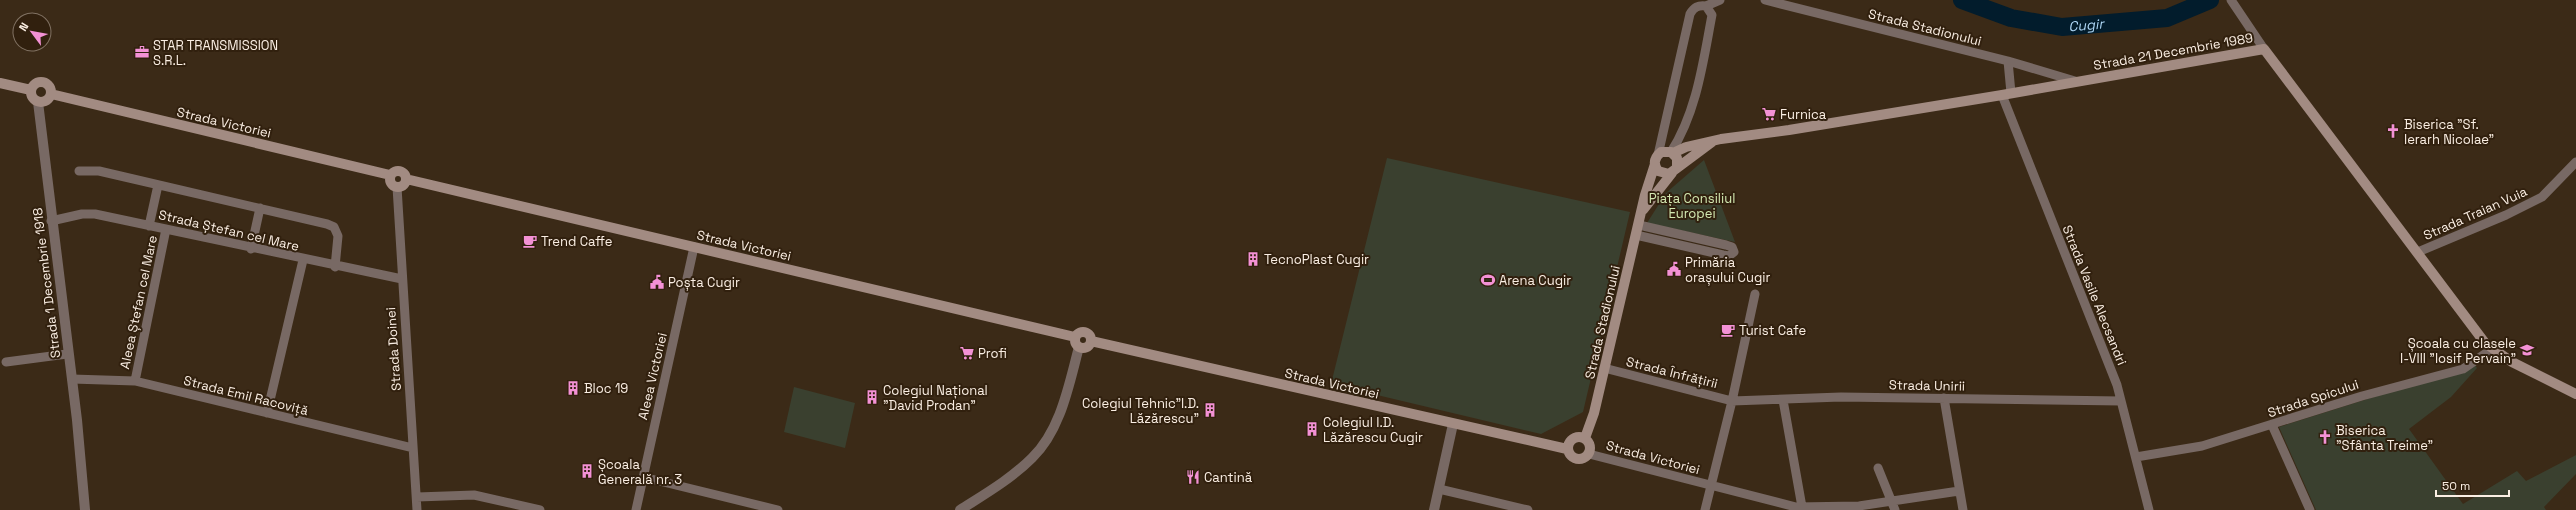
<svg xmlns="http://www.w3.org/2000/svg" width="2576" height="510" font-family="'Space Grotesk',sans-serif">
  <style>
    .green { fill: #3a402f }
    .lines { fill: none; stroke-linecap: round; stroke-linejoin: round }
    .river { stroke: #021c2c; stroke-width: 18 }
    .minor { stroke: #786964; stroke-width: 9 }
    .tertiary { stroke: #786964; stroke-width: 10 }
    .secondary { stroke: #a28b82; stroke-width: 10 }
    .labels { text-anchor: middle; stroke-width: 4; stroke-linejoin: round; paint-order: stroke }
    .street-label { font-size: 13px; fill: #faeee3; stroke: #31200e }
    .poi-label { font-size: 13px; fill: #faeee3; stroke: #31200e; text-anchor: start }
    .park-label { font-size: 13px; fill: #d3e8b1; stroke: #31200e }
    .water-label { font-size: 14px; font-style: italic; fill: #afd8f7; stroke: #31200e }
  </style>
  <rect width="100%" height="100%" fill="#3b2a17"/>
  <path class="green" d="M1387,158L1630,212L1583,412L1541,434L1331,384Z
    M1704,160L1735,242L1647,223L1666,193Z
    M2475,365L2477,368L2451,397L2409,429L2463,504L2517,471L2526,481L2576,455V474L2544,507L2546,510H2316L2279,427Z
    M794,387L855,403L845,448L784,432Z"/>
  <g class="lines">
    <path class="river" id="s1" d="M1962,0L2011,18L2062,27L2167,18L2210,0"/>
    <path class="minor" d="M1765,0L2008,61L2075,81
      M2231,0L2264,49
      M1706,6L1720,0
      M2008,61L2011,93
      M2002,95L2117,385L2149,510
      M1671,152C1697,111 1703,62 1712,15L1706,6
      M1658,155L1690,14C1694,7 1698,5 1706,6
      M79,171H99L327,224L334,227L338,236L335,267
      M397,187L417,510
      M51,221L82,214H95L402,279
      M149,226L158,185
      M1636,235L1723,255L1729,256L1734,252L1732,247L1726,245L1639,225
      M251,249L260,208
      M2418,252L2506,215L2542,197L2576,162
      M6,362L67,354
      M1604,368L1732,401L1841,397L2121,401
      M72,379L135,381L413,448
      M135,381L166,229
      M1944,398L1963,510
      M1783,400L1802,507
      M267,413L303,260
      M2272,425L2310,510
      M1589,454L1796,507L1859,506L1959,491
      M2136,457L2202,446L2362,396L2463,369L2492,349
      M1878,468L1895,510
      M643,477L778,510
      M1439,489L1528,510
      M417,497L474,495L540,510
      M636,510L694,247
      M1705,510L1732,401L1755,294"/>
    <path class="tertiary" d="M38,102L77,420L85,510
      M960,510C985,494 1011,479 1032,458C1061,430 1069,384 1079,347
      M1434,510L1453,424"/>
    <path class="secondary" d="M31 92a10 10 0 1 1 20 0a10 10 0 1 1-20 0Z
      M0,83L31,90
      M51,94L390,175
      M1673,153L1686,147L1721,139L1789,130L2002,95L2264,49L2485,343L2512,362L2576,394
      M1677,167V158L1671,152H1661C1654,158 1653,164 1658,171L1669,174L1712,142
      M390 179a8 8 0 1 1 16 0a8 8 0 1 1-16 0Z
      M406,179L1075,337
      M1643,210L1672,173
      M1075 340a8 8 0 1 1 16 0a8 8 0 1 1-16 0Z
      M1091,341L1567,449
      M1568 448a11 11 0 1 1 22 0a11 11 0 1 1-22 0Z
      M1585,438L1594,413L1645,195L1655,164"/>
  </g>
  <defs>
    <symbol id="office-bare" viewBox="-9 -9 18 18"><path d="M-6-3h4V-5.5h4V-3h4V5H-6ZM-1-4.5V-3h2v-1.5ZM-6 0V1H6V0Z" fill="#f391d5" stroke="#31200e" stroke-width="2.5" paint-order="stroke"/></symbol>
    <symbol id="supermarket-bare" viewBox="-9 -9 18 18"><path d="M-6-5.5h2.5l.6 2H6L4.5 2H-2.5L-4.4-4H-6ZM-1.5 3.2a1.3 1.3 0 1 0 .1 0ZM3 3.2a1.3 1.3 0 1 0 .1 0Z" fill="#f391d5" stroke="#31200e" stroke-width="2.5" paint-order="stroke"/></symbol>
    <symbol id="church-bare" viewBox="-9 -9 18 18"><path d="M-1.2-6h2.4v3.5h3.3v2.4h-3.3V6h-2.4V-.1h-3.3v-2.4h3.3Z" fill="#f391d5" stroke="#31200e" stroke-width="2.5" paint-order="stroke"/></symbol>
    <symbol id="cafe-bare" viewBox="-9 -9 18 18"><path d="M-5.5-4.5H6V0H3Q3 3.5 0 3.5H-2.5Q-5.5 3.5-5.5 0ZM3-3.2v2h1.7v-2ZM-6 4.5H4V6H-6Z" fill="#f391d5" stroke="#31200e" stroke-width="2.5" paint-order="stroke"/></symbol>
    <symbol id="building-bare" viewBox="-9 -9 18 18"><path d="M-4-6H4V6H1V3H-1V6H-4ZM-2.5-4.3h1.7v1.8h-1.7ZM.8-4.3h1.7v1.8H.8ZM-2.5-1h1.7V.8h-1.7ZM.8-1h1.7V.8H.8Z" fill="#f391d5" stroke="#31200e" stroke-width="2.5" paint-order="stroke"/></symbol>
    <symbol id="civic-bare" viewBox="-9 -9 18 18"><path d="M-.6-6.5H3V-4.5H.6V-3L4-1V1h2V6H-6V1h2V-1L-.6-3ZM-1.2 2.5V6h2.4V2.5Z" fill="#f391d5" stroke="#31200e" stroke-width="2.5" paint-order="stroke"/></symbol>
    <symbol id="stadium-bare" viewBox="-9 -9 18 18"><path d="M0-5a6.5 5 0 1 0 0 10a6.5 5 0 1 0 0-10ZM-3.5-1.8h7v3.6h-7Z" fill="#f391d5" stroke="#31200e" stroke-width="2.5" paint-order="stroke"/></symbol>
    <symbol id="school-bare" viewBox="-9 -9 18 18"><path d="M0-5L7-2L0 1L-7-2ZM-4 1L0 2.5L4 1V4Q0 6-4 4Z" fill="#f391d5" stroke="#31200e" stroke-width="2.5" paint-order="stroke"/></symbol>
    <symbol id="restaurant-bare" viewBox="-9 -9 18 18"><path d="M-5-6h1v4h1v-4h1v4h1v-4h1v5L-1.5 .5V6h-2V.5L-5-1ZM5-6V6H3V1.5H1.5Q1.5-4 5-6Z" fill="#f391d5" stroke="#31200e" stroke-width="2.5" paint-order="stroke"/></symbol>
  </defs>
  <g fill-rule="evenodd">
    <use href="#office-bare" x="132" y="42" width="20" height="20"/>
    <use href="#supermarket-bare" x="1759" y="104" width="20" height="20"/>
    <use href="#church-bare" x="2383" y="121" width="20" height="20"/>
    <use href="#cafe-bare" x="520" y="231" width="20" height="20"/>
    <use href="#building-bare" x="1243" y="249" width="20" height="20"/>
    <use href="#civic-bare" x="1664" y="259" width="20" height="20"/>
    <use href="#stadium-bare" x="1478" y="270" width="20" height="20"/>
    <use href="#civic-bare" x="647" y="272" width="20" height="20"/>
    <use href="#cafe-bare" x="1718" y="320" width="20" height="20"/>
    <use href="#school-bare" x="2517" y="340" width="20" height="20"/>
    <use href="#supermarket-bare" x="957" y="343" width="20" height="20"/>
    <use href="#building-bare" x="563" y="378" width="20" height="20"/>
    <use href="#building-bare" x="862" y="387" width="20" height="20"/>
    <use href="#building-bare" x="1200" y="400" width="20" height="20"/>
    <use href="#building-bare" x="1302" y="419" width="20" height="20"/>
    <use href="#church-bare" x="2315" y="427" width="20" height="20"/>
    <use href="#building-bare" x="577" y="461" width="20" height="20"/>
    <use href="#restaurant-bare" x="1183" y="467" width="20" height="20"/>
  </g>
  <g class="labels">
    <g class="street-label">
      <text transform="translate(1925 27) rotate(14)" y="5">Strada Stadionului</text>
      <text transform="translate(2173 51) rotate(-10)" y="5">Strada 21 Decembrie 1989</text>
      <text transform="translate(224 122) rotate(13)" y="5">Strada Victoriei</text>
      <text transform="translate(2475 213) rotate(-24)" y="5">Strada Traian Vuia</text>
      <text transform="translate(229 230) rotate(13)" y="5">Strada Ștefan cel Mare</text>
      <text transform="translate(744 245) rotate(13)" y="5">Strada Victoriei</text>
      <text transform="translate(46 283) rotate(-97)" y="5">Strada 1 Decembrie 1918</text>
      <text transform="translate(2095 295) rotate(68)" y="5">Strada Vasile Alecsandri</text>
      <text transform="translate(138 302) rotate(-78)" y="5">Aleea Ștefan cel Mare</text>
      <text transform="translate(1602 322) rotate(-77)" y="5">Strada Stadionului</text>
      <text transform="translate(393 349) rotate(-94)" y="5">Strada Doinei</text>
      <text transform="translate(1672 372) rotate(14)" y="5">Strada Înfrățirii</text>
      <text transform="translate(652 376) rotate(-77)" y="5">Aleea Victoriei</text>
      <text transform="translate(1332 383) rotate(13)" y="5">Strada Victoriei</text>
      <text transform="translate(1927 385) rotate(1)" y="5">Strada Unirii</text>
      <text transform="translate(246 395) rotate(14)" y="5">Strada Emil Racoviță</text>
      <text transform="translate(2313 398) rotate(-18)" y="5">Strada Spicului</text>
      <text transform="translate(1653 457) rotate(15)" y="5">Strada Victoriei</text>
    </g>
    <g class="poi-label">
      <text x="153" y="50">STAR TRANSMISSION<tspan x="153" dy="15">S.R.L.</tspan></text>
      <text x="1780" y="119">Furnica</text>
      <text x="2404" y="129">Biserica "Sf.<tspan x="2404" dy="15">Ierarh Nicolae"</tspan></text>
      <text x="541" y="246">Trend Caffe</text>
      <text x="1264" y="264">TecnoPlast Cugir</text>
      <text x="1685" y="267">Primăria<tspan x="1685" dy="15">orașului Cugir</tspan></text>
      <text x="1499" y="285">Arena Cugir</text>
      <text x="668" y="287">Poșta Cugir</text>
      <text x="1739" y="335">Turist Cafe</text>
      <text x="2516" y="348" text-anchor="end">Școala cu clasele<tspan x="2516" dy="15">I-VIII "Iosif Pervain"</tspan></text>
      <text x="978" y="358">Profi</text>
      <text x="584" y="393">Bloc 19</text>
      <text x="883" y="395">Colegiul Național<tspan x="883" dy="15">"David Prodan"</tspan></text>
      <text x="1199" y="408" text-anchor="end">Colegiul Tehnic"I.D.<tspan x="1199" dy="15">Lăzărescu"</tspan></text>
      <text x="1323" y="427">Colegiul I.D.<tspan x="1323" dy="15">Lăzărescu Cugir</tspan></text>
      <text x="2336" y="435">Biserica<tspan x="2336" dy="15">"Sfânta Treime"</tspan></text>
      <text x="598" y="469">Școala<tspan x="598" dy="15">Generală nr. 3</tspan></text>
      <text x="1204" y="482">Cantină</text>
    </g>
    <g class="park-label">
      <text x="1692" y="203">Piața Consiliul<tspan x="1692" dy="15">Europei</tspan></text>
    </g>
    <g class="water-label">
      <text dy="5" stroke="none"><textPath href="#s1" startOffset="128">Cugir</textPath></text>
    </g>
  </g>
  <g transform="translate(32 32) rotate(302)"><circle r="19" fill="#31200e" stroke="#817263"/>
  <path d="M0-3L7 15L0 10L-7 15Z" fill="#f391d5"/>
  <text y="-6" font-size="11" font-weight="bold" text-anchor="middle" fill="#faeee3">N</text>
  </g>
  <path d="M2436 490v6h73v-6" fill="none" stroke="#faeee3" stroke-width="2"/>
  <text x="2442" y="490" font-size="12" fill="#faeee3" stroke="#31200e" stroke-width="3" paint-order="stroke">50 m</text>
</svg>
